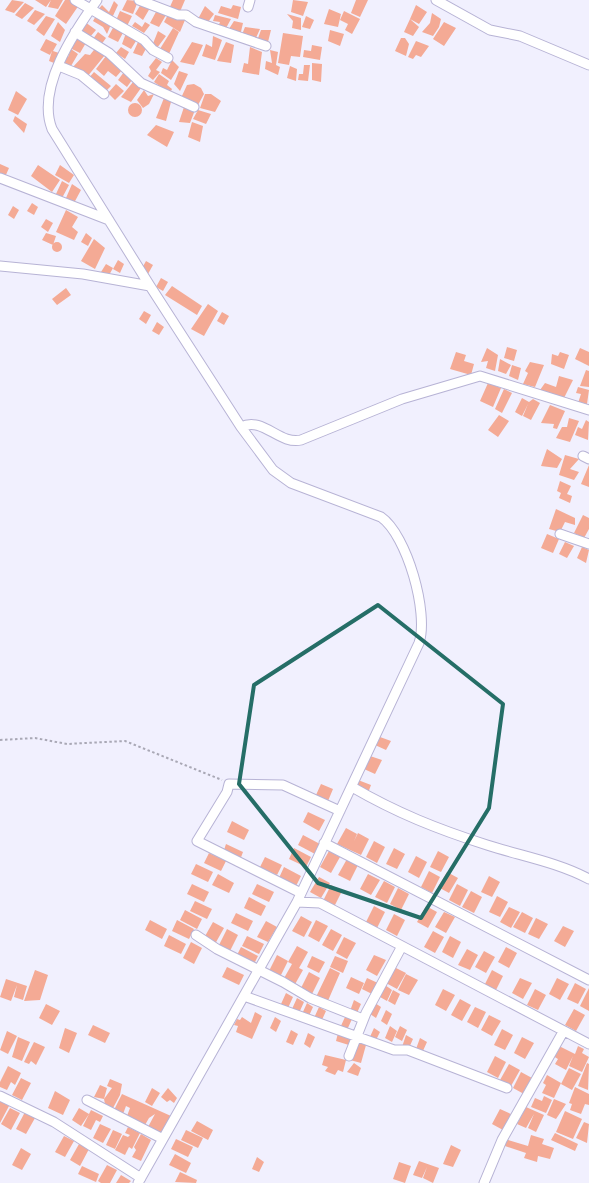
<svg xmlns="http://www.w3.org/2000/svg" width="589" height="1183" font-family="'Work Sans',sans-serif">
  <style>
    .building { fill: #f4aa95 }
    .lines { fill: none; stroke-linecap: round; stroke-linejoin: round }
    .minor-casing { stroke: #b7b3d5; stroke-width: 11 }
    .path { stroke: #a9a8b5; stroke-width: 2; stroke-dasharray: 2.5 2.5; stroke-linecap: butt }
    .minor { stroke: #fff; stroke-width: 9 }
    .marked { fill: none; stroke: #256e67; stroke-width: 4; stroke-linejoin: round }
  </style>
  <rect width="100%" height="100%" fill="#f1f0fe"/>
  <path class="building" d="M12,0L24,2L14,13L5,10Z
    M35,0H51L46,7Z
    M51,0H63L58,9L48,7Z
    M65,0H71L79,5L66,24L55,16Z
    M127,0L138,1L133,14L122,10Z
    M173,0H185L179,14L169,9Z
    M293,0L308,2L303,16L291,12Z
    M356,0H368L360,17L351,13Z
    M114,1L118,5L112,18L97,11L102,5L109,12Z
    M25,3L34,8L22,19L15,15Z
    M141,4L150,8L143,20L135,14Z
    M233,5L241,7L238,19L218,13L221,6L231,9Z
    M416,5L427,12L419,24L410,19Z
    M205,6L214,14L208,22L198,19Z
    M329,9L341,14L338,27L324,24Z
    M35,10L45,14L34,25L27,21Z
    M157,10L166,15L159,27L150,23Z
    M120,11L132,16L126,28L115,23Z
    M344,11L360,19L352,34L345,30L348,24L340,20Z
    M169,13L185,20L180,32L164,22Z
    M432,13L441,19L439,27L433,36L422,32L430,23Z
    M97,14L112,22L107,34L103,27L93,21Z
    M287,14L301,18V30L292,28L293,21Z
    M215,15L231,19L225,30L217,29L220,22L213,21Z
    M46,16L55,19L44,36L36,30Z
    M306,16L314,20L310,29L302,27Z
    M410,19L419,27L413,36L404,32Z
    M234,21L243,23L240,36L227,32Z
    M58,22L65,30L60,42L51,36Z
    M85,22L96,30L90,37L80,32Z
    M135,22L142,27L145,22L150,25L144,33L132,26Z
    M444,22L456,28L444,46L433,39Z
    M114,26L124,31L118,42L108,37Z
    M245,27L260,29L255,40L241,37Z
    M173,28L179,32L168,56L158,52Z
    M261,30H271L267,46L257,41Z
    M330,30L344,34L340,46L328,41Z
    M158,31L166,36L157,48L152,46Z
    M98,32L106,38L101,45L93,39Z
    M126,33L136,41L131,49L122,44Z
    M283,33L303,36L300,57L291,56L289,65L278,63Z
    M78,36L87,41L80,53L70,48Z
    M213,36L222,40L215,60L202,56L206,44L212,47Z
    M401,38H405L409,44L406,56L395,51Z
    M46,39L57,44L53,51L62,54L59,65L49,61L52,51L50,55L40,50Z
    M416,41L429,46L421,57L416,55L413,59L408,57Z
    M138,42L148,45L142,56L133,53Z
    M192,42L203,45L194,65L180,62Z
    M226,42L234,45L231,63L217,61Z
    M312,45L322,47L320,60L303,57L304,50L311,51Z
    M97,46L105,55L87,77L72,68L85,54L90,55Z
    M121,47L129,52L125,59L116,53Z
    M250,47L262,52L259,75L242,72L244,63L248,64Z
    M71,49L78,54L71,66L61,63L63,56L68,57Z
    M270,50L278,52L276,65L280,67L278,75L265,69L266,61L272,63Z
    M106,56L123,69L116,77L108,71L104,76L96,69Z
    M156,58L162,62L156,70L160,72L153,80L148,76L151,71L149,67Z
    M172,60L179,67L171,80L161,73L163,68L167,70Z
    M312,63L322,64L321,82L312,80Z
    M304,65H310L308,81L298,80L299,74H303Z
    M290,66L297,69L296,81L287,78Z
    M179,71L188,74L180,91L174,84Z
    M94,72L111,86L105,92L88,79Z
    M124,72L132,80L127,87L118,80Z
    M159,74L169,81L167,85L172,89L170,93L154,82Z
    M133,82L141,88L131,102L121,97Z
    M116,84L124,91L115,100L108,93Z
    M194,84L201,88L204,94L198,105L181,98L187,85Z
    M144,90L148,96L154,94L149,104L143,108L137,100Z
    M16,91L27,99L18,115L8,110Z
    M205,94H211L221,101L215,112L200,108Z
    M164,98L171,102L166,121L156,118Z
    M128 110a7 7 0 1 1 14 0a7 7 0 1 1-14 0Z
    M184,107L195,110L190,123L179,122Z
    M198,110L211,114L206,124L193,119Z
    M15,116L27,124L24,133L13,121Z
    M192,122L203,126L200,142L188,137Z
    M156,125L174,132L167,147L147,135Z
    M0,164L9,168L5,177L0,175Z
    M38,165L60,180L52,192L31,176Z
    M60,165L74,175L69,183L55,175Z
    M62,181L69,185L62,198L56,194Z
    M72,184L81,190L74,203L66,198Z
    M32,203L38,207L34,215L27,211Z
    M13,206L19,210L14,219L8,215Z
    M66,210L78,217L72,227L78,232L74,240L56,232Z
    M46,219L53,223L48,232L41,227Z
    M46,233L56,236L53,245L42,240Z
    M86,233L92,238L88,246L81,242Z
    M94,239L105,248L95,269L81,261Z
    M52 247a5 5 0 1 1 10 0a5 5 0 1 1-10 0Z
    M118,260L124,264L120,273L113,269Z
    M146,261L153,265L148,274L141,270Z
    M106,264L113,268L108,277L101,272Z
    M161,278L168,282L163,291L156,287Z
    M172,286L202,306L197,315L165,295Z
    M66,288L71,295L57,305L52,299Z
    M208,304L218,311L204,336L191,329Z
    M144,311L151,315L146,324L139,319Z
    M222,312L229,316L224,325L217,321Z
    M157,322L164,327L159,335L152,331Z
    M507,347L517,350L514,361L504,358Z
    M487,348L498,355L495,371L486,368L488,361L481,362Z
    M580,348L589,352V366L575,359Z
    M456,352L466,355L464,361L474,364L471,375L450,369Z
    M560,352L569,355L564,369L551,364L552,354L558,356Z
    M500,359L511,365L506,374L498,371Z
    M530,362L544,365L535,387L523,384L528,373L525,371Z
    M512,365L521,368L518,380L509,376Z
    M586,370L589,371V387L580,386Z
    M559,376L573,380L564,398L540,390L545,383L556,387Z
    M488,383L501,388L493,407L480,401Z
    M578,387L589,390L587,404L578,403L581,394L576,393Z
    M504,389L512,393L502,413L495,409Z
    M522,398L529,402L533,399L540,403L531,420L523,416L528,404L522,416L515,412Z
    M550,405L565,411L557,429L553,428L554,424L541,423Z
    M499,415L509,421L498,437L488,430Z
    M569,418L579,421L570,442L556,438L562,427H567Z
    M586,420L589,422L588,440L575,435L578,427L582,429Z
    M547,449L562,459L557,468L541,466Z
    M565,455L579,459L570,469L579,472L574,480L559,475Z
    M589,465V487L581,484Z
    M560,481L571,486L567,494L572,496L570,503L559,498L561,493L557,491Z
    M556,509L575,518V525L565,522L560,532L549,529Z
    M583,515L589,518V529L584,538L574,533Z
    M547,534L559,539L553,553L541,548Z
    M565,542L574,546L567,558L559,554Z
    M582,547L589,550L586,563L577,558Z
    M380,737L391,741L386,750L375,745Z
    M370,756L382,760L375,774L364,769Z
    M358,780L371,785L368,793L355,788Z
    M321,784L333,789L328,801L316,795Z
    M308,812L325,820L319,831L303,822Z
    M232,821L249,830L244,840L227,832Z
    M346,828L357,834L354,841L358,833L369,839L361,855L337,844Z
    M303,835L320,844L315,854L298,845Z
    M374,841L385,847L377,863L366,857Z
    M226,844L243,852L240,860L224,850Z
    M294,848L311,857L306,867L289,859Z
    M394,848L405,854L397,869L386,864Z
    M329,851L340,857L331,873L320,867Z
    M438,851L449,857L441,872L430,867Z
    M209,853L226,861L221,871L204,863Z
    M416,856L427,862L419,878L408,872Z
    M265,857L282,865L277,875L260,867Z
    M347,859L358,865L350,881L338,875Z
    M196,864L213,872L208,882L191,874Z
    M284,867L301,876L296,886L279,878Z
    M429,871L440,877L432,893L421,887Z
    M447,872L458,878L449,893L438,887Z
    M218,874L234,883L229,893L212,885Z
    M368,874L380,880L371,895L360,889Z
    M489,876L500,882L492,897L481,892Z
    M319,877L330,883L321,898L310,892Z
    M384,881L395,887L387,903L375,897Z
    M192,884L209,892L204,902L187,894Z
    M257,884L274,892L269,902L252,894Z
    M457,884L468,890L460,906L449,900Z
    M331,885L342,891L334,907L323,901Z
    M398,888L409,894L401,910L390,904Z
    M471,891L482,897L474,913L462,907Z
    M497,896L508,902L500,917L489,912Z
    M249,897L266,906L261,916L244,908Z
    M195,901L212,909L207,919L190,911Z
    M374,906L385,912L377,928L366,922Z
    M426,906L437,912L428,928L417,922Z
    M509,907L520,912L511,928L500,922Z
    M185,910L202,919L197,929L180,920Z
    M444,912L455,917L446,933L435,927Z
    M522,912L533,918L525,933L513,927Z
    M236,913L253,921L248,931L231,923Z
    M394,914L405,920L397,936L386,930Z
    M301,916L312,922L304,937L292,931Z
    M536,918L548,924L539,939L528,934Z
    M150,920L167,929L162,939L145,930Z
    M177,920L194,929L189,939L172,931Z
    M316,920L328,926L319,942L308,936Z
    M266,921L277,927L268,942L257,937Z
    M213,922L224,928L215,944L204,938Z
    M563,926L574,931L565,947L554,941Z
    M227,929L238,935L230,951L219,945Z
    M331,929L342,935L333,951L322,945Z
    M433,931L444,937L435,953L424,947Z
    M169,935L186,944L181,954L164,946Z
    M247,936L264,944L259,954L242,946Z
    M450,936L461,942L453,958L442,952Z
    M344,937L356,943L347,959L336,953Z
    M191,942L202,948L194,964L183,958Z
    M297,946L308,952L299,968L303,970L294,986L283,980L292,964L288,962Z
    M241,947L258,956L253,966L236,957Z
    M506,947L517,953L509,968L498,962Z
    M467,949L478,955L470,970L458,965Z
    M484,951L495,957L486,973L475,967Z
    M277,955L288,961L280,977L269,971Z
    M374,955L386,960L377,976L366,970Z
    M312,956L325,962L319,973L307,967Z
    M335,956L348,961L343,973L330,967Z
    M227,967L244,975L239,985L222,977Z
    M394,967L406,973L397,989L386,983Z
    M330,968L340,973L327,1003L316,997Z
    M35,970L48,975L40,1000L24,1001Z
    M492,970L503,976L495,992L484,986Z
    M309,972L320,978L312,994L301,988Z
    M406,974L418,980L409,995L398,990Z
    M351,977L364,983L359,994L346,988Z
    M367,978L380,984L374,995L362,989Z
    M520,978L532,983L523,999L512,993Z
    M557,978L569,984L560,1000L549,994Z
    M6,979L27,986L23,1000L14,997L17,985L11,1001L0,997Z
    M575,983L586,989L578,1004L567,999Z
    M385,985L392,990L387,1001L380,997Z
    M589,988V1011L580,1006Z
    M443,989L455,995L446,1011L435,1005Z
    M535,989L546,995L538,1010L527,1005Z
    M393,990L400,994L395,1005L388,1001Z
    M286,993L293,997L288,1008L281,1004Z
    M297,998L304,1002L299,1013L292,1009Z
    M460,999L471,1005L462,1021L451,1015Z
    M354,1000L361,1004L356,1015L350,1011Z
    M307,1003L313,1007L308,1018L302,1014Z
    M375,1003L381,1007L376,1018L370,1014Z
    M46,1004L60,1011L52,1025L39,1018Z
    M319,1007L326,1011L321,1022L314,1018Z
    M475,1007L486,1012L478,1028L467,1022Z
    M574,1009L585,1015L576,1031L565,1025Z
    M386,1010L392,1014L387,1025L381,1021Z
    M255,1012L262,1016L252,1039L236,1032L238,1026L234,1025L237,1019L240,1020L242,1017L251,1023Z
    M489,1015L501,1021L492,1036L481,1030Z
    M275,1017L281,1021L276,1032L270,1028Z
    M345,1017L352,1019L347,1030L340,1028Z
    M93,1025L110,1033L105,1043L88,1035Z
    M390,1026L397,1031L392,1042L385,1038Z
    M400,1026L407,1030L402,1041L395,1037Z
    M65,1028L77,1033L69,1053L59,1048Z
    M374,1028L380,1032L375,1042L369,1039Z
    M502,1029L513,1035L505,1050L494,1045Z
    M291,1030L298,1034L293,1045L286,1042Z
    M7,1031L17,1036L8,1054L0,1050Z
    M308,1033L315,1037L310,1048L304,1044Z
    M338,1033L355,1038L352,1046L336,1041Z
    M406,1035L413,1039L408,1050L402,1047Z
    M18,1037L30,1042L22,1061L12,1057Z
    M522,1037L534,1043L525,1059L514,1053Z
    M420,1038L427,1042L422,1053L416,1049Z
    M34,1042L45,1047L36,1065L31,1061L29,1064L24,1062Z
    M357,1042L366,1045L361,1063L350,1060Z
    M559,1046L575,1054L578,1046L584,1049L582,1053L589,1057L582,1072L569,1066L573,1056L566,1070L555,1064L558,1059L553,1056Z
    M325,1055L346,1060L343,1072L338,1070L335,1075L325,1071L328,1067L322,1065Z
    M495,1056L506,1062L498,1078L487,1072Z
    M354,1063L361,1068L358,1076L347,1072Z
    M587,1063L589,1064L588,1090L578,1086Z
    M509,1064L520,1070L511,1086L500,1080Z
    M8,1066L21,1073L15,1085L11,1082L7,1090L0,1087V1082Z
    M569,1068L581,1074L572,1090L561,1084Z
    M521,1072L532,1078L524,1094L513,1088Z
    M547,1075L561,1083L554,1098L542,1093L546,1085L543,1083Z
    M21,1078L31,1083L22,1100L12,1095Z
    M110,1079L122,1084L120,1095L113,1108L105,1104L104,1099L94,1097L100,1085L107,1088L104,1099L112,1088L107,1086Z
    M575,1087L589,1094V1105L585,1104L581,1114L570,1110L572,1104L569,1103Z
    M152,1088L160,1093L152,1106L145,1102Z
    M168,1088L177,1098L174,1103L170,1100L167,1102L161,1097Z
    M55,1091L70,1100L63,1115L48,1108Z
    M122,1094L171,1116L161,1134L148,1127L155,1114L149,1118L145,1125L127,1116L130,1108L126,1106L123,1114L114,1110Z
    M544,1096L552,1100L546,1113L531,1107L535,1098L542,1101Z
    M554,1099L566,1104L556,1119L547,1115Z
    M0,1101L9,1106L0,1123Z
    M526,1107L544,1115L536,1132L528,1128L534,1114L526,1128L517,1124Z
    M10,1108L20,1113L11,1130L1,1124Z
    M79,1108L89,1114L81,1126L72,1120Z
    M500,1109L511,1114L503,1130L492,1124Z
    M91,1110L103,1116L100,1122L96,1120L91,1130L83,1126Z
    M565,1111L582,1119L573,1139L556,1132Z
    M25,1112L35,1118L26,1134L16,1129Z
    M197,1121L213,1130L208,1140L191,1131Z
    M584,1122L589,1124L587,1143L576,1138Z
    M100,1124L111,1129L103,1143L93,1138Z
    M128,1127L140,1133L132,1149L129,1147L125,1155L115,1150L123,1135L128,1137L130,1135L125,1133Z
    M113,1130L122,1134L115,1149L106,1145Z
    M186,1130L203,1138L198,1148L181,1140Z
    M555,1133L578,1144L575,1151L551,1140Z
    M141,1134L151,1140L141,1161L132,1157L136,1150L134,1147Z
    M531,1135L544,1139L542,1144L554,1148L550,1159L538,1156L537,1162L524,1158L526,1153L502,1145L505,1139L528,1146Z
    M64,1136L74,1141L65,1157L55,1152Z
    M176,1139L193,1147L188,1157L171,1149Z
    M79,1144L89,1149L80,1166L70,1160Z
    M451,1145L461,1150L453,1167L443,1164Z
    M21,1148L31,1154L22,1170L12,1165Z
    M175,1154L191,1163L186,1173L169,1165Z
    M257,1157L264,1162L259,1172L252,1169Z
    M419,1161L439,1168L433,1183L423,1178L427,1167L422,1178L413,1175Z
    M399,1162L411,1166L405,1183L393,1179Z
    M107,1165L117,1170L110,1183H101L98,1181Z
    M82,1166L99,1174L96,1182L78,1174Z
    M180,1172L197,1180L196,1183L175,1182Z
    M121,1175L131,1181L129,1183H116Z"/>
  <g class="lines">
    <defs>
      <path id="minor" d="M75,0L144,40L153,50L168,58
        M97,0C74,32 36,88 52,129L150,286L241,427L273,470L291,483L381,517C407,535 429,613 419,643L297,902
        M139,0L178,15H186L196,22L266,46
        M436,0L490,30L520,36L589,65
        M248,7L250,0
        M75,32L109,53L141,83L194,107
        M59,66L81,75L104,94
        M0,178L109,220
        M0,266L83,274L150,286
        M241,427C263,416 279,445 301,440L402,399L480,376L589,410
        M583,456L589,459
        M560,534L589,544
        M352,787C397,813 437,829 487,845C521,856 557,862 589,879
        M324,843L589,980
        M301,893L197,841L227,792L229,784L283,785L340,811
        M196,935L217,949L283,982L310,998L363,1019
        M244,996L394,1050H408L507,1088
        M349,1056L366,1013L402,946
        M0,1096L54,1122L141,1178
        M87,1100L163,1139
        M138,1183L297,902L320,903L589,1044
        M484,1183L502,1140L563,1032"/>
    </defs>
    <use href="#minor" class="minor-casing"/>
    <path class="path" d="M0,740L35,738L67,744L125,741L222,780"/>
    <use href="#minor" class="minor"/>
  </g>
  <path class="marked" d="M378,605L503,704L489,808L421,918L318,883L239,784L254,685Z"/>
</svg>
